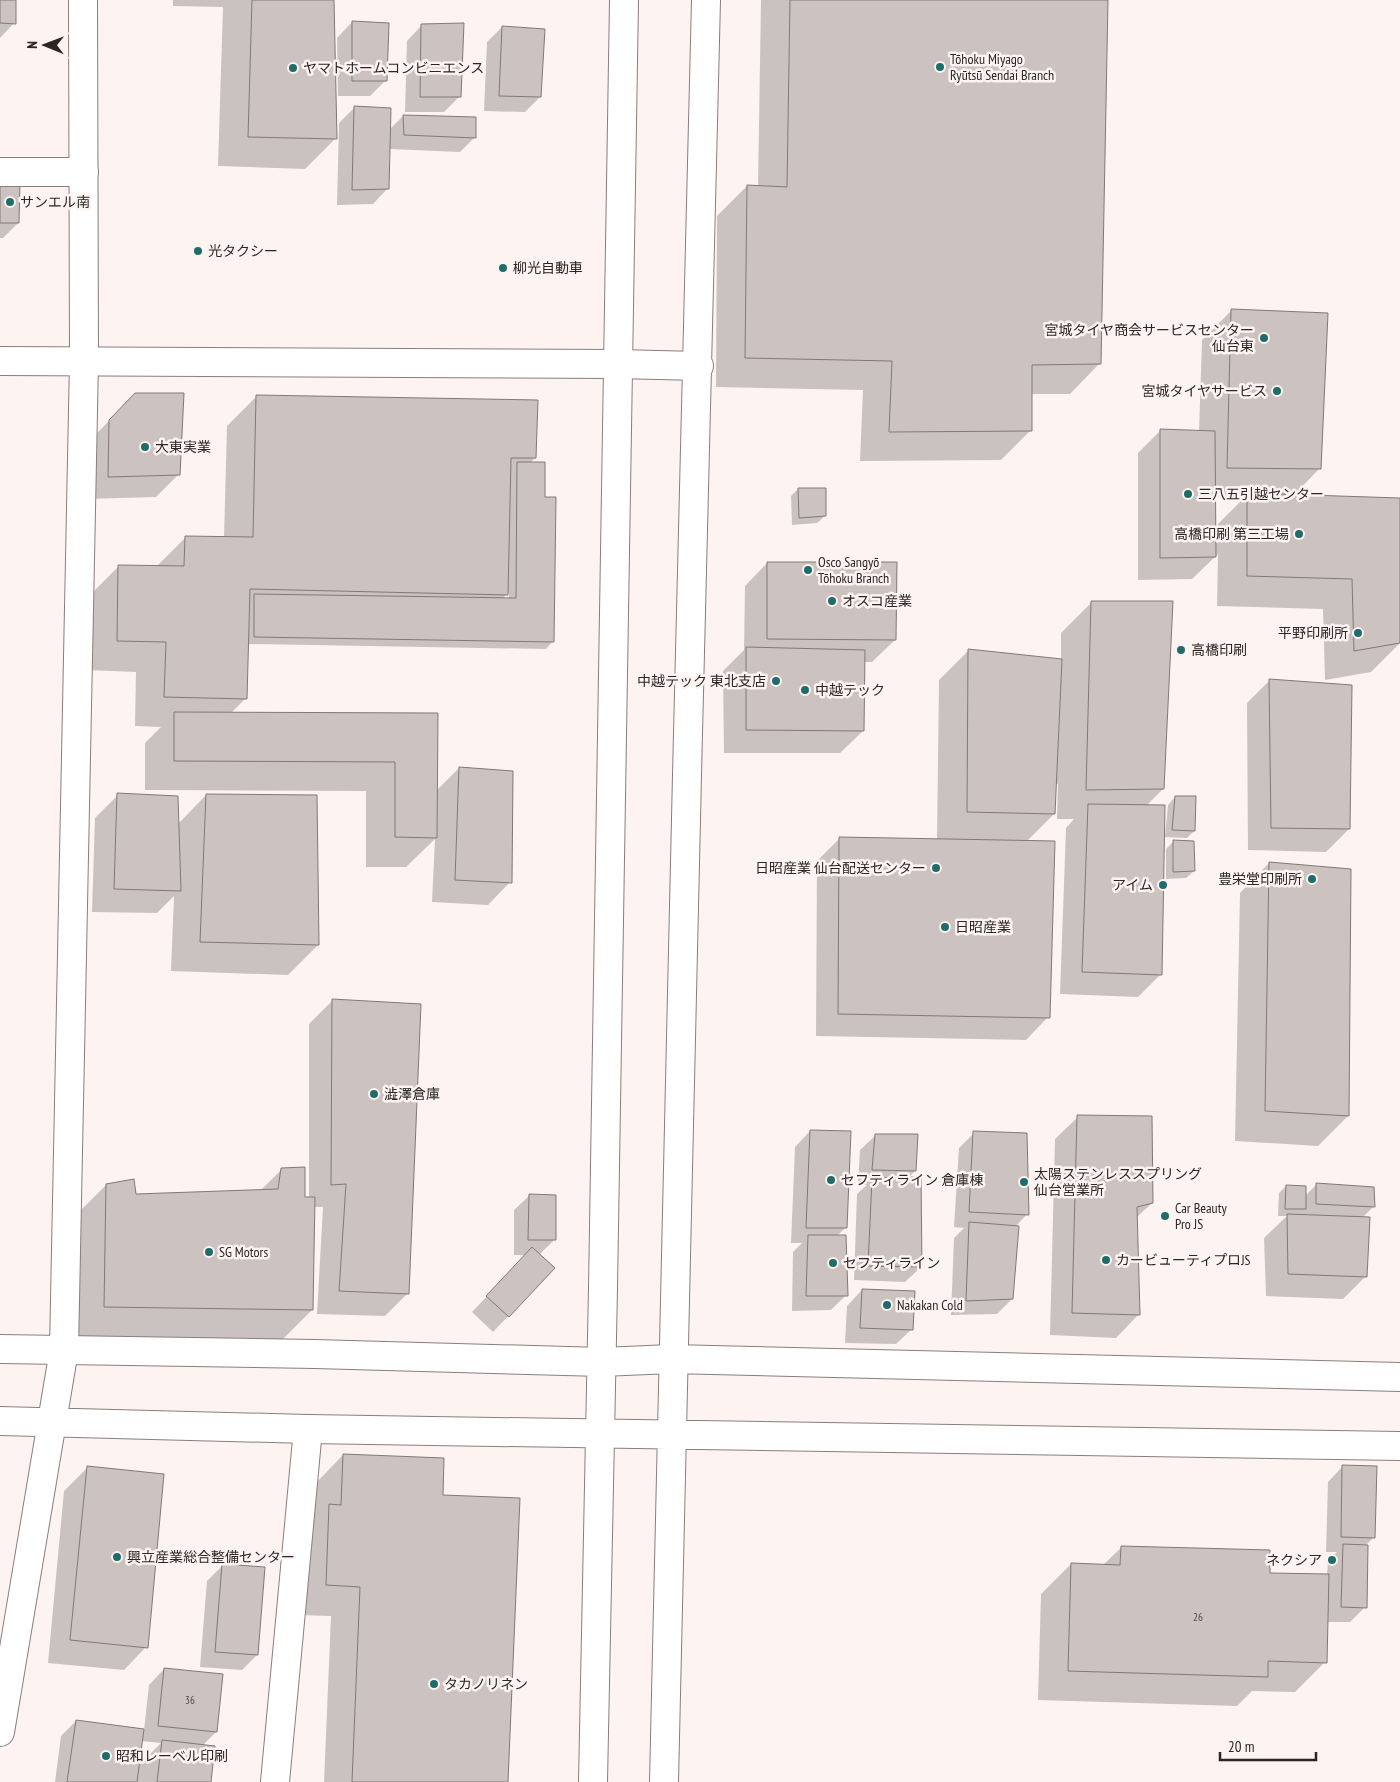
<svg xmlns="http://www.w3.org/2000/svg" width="1400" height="1782" font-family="'PT Sans Narrow','Noto Sans JP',sans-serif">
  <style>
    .shadow { fill: #0003; fill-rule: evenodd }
    .building { fill: #ccc2c0; stroke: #827977 }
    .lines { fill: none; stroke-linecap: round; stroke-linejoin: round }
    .street-casing { stroke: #887f7d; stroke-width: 30 }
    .secondary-casing { stroke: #887f7d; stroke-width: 30 }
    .street { stroke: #fff; stroke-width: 28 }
    .secondary { stroke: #fff; stroke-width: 28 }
    .poi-dot { fill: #1f6c6b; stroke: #fdf3f1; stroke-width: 2 }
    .labels { text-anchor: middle; stroke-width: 5; stroke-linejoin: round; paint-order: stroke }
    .number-label { font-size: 11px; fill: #524d4c }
    .poi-label { font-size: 14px; fill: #292625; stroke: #fdf3f1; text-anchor: start }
  </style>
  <rect width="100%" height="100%" fill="#fdf3f1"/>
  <path class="shadow" d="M0,0H14V23L0,38Z
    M173,0H333L335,139L305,169L218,166L223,7L173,6Z
    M761,0H1107L1099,364L1070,394H1031V430L1001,460L860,461L863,390L716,387L717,216L747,186L758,187Z
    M352,22L385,81L370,96H338L337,38Z
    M422,25L460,96L444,112H405L407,41Z
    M502,27L540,97L525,112L484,111L487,42Z
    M354,108L389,130L403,116L475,137L460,152L389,149L388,188L373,204L337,205L339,123Z
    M0,182L18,223L3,238H0Z
    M1231,311L1319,469L1293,496L1400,499V643L1371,672L1325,680L1323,609L1217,606L1218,554L1192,579L1138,580V453L1161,430L1199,432L1202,340ZM1215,497L1244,498L1218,524V543H1215Z
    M257,396L535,458L530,463L543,498L553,641L546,649L247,644L246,698L230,714L436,715V791L459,768L510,882L488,905L432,902L435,839L406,867H366V791L145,790V743L161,727L135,726L136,672L87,670L89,596L119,566L156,567L185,538H224L227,426ZM509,592V599H502Z
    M113,417L179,474L156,497L85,499L86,444Z
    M798,489L825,516L817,523L792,525L791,496Z
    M767,563L895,640L872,662H863V731L840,753H724L723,671L744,650L745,586Z
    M1091,603L1163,789L1146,806L1163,836L1165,837L1168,805L1175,797L1194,831L1187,838L1163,837L1161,974L1138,997L1060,994L1066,828L1074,819H1057L1058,784H1055L1054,814L1026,842L1048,1017L1026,1040L816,1036L817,861L840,838L937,840L939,680L969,650L1061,660V633Z
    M1270,680L1349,829L1326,852L1248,850L1247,703Z
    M118,795L178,824L206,795L318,945L288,975L171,971L174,896L157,913L92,912L95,818Z
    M1174,841L1194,871L1186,878L1166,879V849Z
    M1269,863L1348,1116L1318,1146L1235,1141L1240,893Z
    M332,1001L408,1293L385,1316L317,1314L323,1207H313L312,1310L282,1340L75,1336L76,1215L106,1185L135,1195L260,1191L281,1170L303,1198H309V1024Z
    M1078,1117L1152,1203L1136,1218L1138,1315L1116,1338L1050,1335L1055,1139Z
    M810,1131L846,1227L837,1236L846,1295L831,1310L792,1311L793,1252L802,1243H791L795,1147Z
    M974,1133L1027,1214L1015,1227L1012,1299L997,1314L951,1315L954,1238L964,1228L954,1227L959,1148Z
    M876,1135L915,1171L907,1179L921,1267L905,1282L854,1280L857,1194L867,1185H858L860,1150Z
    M1317,1184L1374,1206L1362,1218L1366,1276L1343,1299L1266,1296L1264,1238L1287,1216H1278L1279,1193L1286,1186L1305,1196Z
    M530,1195L554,1240L539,1255L553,1269L493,1332L472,1312L526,1255H514V1210Z
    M862,1290L912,1329L896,1344L845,1343L847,1306Z
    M343,1455L441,1496L507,1782H324L331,1616L296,1615L314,1485Z
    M1343,1466L1374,1537L1365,1546V1607L1350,1622H1326L1325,1662L1295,1692L1252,1691L1237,1706L1038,1700L1041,1594L1071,1564L1103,1565L1122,1547L1269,1574L1327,1575L1328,1561L1337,1552H1326L1328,1482Z
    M87,1468L146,1647L124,1670L48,1663L64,1491Z
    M222,1566L257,1655L242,1670L200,1667L207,1581Z
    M164,1669L216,1732L202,1746L210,1782H55L61,1736L76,1721L144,1730L149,1685ZM141,1741L161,1743L138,1766Z"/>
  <path class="building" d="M0,0H16V24L0,23Z
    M252,0H334L337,139L248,137Z
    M790,0H1108L1101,364L1032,365V431L889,432L892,361L745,358L747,185L787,187Z
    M352,21L389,23L387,81H352Z
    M464,23L461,97H420L421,24Z
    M502,26L545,29L541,97L499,96Z
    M354,106L391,108L389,189L352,190Z
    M403,115L476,117V138L404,135Z
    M0,181L20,182L19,223H0Z
    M1231,309L1328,313L1321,469L1227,468Z
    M135,393H184L180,475L108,477L109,420Z
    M256,395L538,400L536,458H511L508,595L250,589L247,699L164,697L166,642L117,641L118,565L184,566L185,536L253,537Z
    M1160,429L1215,431L1216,557L1160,558Z
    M517,462H545V497H556L554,642L254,637V594L516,598Z
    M798,488H826V516L799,518Z
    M1247,493L1400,498V643L1354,651L1352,579L1247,576Z
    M767,562H897L896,640L767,639Z
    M1091,601H1173L1164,789L1086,790Z
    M746,647L865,650L864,731L746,730Z
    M968,649L1062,659L1055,814L967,812Z
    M1269,679L1352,685L1350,829L1271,828Z
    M174,712L438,713L437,838L395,837V762L174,761Z
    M459,767L513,771L512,883L455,880Z
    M117,793L178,796L181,891L114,889Z
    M206,794L317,795L319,945L200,942Z
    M1175,796H1196L1195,831L1172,830Z
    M1088,804L1165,805L1162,975L1082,972Z
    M839,837L1055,841L1050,1018L838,1014Z
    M1173,840L1194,841L1195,871L1173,872Z
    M1269,862L1351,869L1349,1116L1265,1111Z
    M332,999L421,1004L409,1294L339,1291L346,1184L331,1185Z
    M1077,1115L1152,1116L1153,1203L1137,1207L1140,1315L1072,1313Z
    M810,1130L851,1131L847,1228H806Z
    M973,1131L1027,1133L1029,1215L969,1212Z
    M875,1134H918L916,1171L872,1170Z
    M305,1167V1197H315L313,1310L104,1307L106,1184L134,1179L136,1194L278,1189L281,1168Z
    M921,1177L922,1267L868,1266L872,1178Z
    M1316,1183L1374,1187L1375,1207L1316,1204Z
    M1286,1185L1306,1186V1209H1285Z
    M529,1194L556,1195V1240H528Z
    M1287,1214L1370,1217L1367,1277L1288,1274Z
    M969,1222L1019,1226L1013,1299L966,1301Z
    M808,1235H846L848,1296H806Z
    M532,1247L555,1268L509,1317L486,1296Z
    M862,1289L915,1291L913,1330L860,1328Z
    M343,1454L444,1458L443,1495L520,1498L508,1782H352L360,1587L326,1585L329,1504L341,1505Z
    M1342,1465L1377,1466L1375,1538L1341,1537Z
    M87,1466L164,1474L148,1648L70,1640Z
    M1343,1544L1368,1545L1367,1608L1341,1607Z
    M1121,1546L1270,1550V1573L1329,1574L1327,1663L1268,1661V1677L1068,1671L1071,1563L1120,1565Z
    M222,1564L265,1567L258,1655L215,1652Z
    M164,1668L223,1674L217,1732L158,1726Z
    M76,1720L144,1729L137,1782H67Z
    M162,1740L215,1746L211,1782H157Z"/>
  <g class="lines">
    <defs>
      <path id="street" d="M0,172H84
        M0,361L617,364L699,366
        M275,1782L308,1429"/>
      <path id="secondary" d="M0,1349L315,1354L602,1362L671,1359L1400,1377
        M0,1421L308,1429L1400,1446
        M0,1732L64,1350L84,361L83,0
        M593,1782L603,1288L624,0
        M664,1782C673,1188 694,594 706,0"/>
    </defs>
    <use href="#street" class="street-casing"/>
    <use href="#secondary" class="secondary-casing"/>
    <use href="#street" class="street"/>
    <use href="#secondary" class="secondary"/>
  </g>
  <g class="poi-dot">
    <circle cx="940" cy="67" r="5"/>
    <circle cx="293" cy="68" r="5"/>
    <circle cx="10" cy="202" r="5"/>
    <circle cx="198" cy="251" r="5"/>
    <circle cx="503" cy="268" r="5"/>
    <circle cx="1264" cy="338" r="5"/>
    <circle cx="1277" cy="391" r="5"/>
    <circle cx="145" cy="447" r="5"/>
    <circle cx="1188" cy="494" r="5"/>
    <circle cx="1299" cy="534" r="5"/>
    <circle cx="808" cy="570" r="5"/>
    <circle cx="832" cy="601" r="5"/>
    <circle cx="1358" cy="633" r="5"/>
    <circle cx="1181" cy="650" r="5"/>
    <circle cx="776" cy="681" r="5"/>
    <circle cx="805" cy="690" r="5"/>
    <circle cx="936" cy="868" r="5"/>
    <circle cx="1312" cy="879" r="5"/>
    <circle cx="1163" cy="885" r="5"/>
    <circle cx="945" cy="927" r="5"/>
    <circle cx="374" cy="1094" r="5"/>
    <circle cx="831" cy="1180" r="5"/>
    <circle cx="1024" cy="1182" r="5"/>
    <circle cx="1165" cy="1216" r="5"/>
    <circle cx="209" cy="1252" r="5"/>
    <circle cx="1106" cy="1260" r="5"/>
    <circle cx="833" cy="1263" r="5"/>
    <circle cx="887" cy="1305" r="5"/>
    <circle cx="117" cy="1557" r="5"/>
    <circle cx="1332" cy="1560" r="5"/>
    <circle cx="434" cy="1684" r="5"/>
    <circle cx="106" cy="1756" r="5"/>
  </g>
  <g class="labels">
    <g class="number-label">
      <text x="1198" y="1621">26</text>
      <text x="190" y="1704">36</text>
    </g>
    <g class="poi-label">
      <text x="950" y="64">Tōhoku Miyago<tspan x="950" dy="16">Ryūtsū Sendai Branch</tspan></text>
      <text x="303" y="73">ヤマトホームコンビニエンス</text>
      <text x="20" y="207">サンエル南</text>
      <text x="208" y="256">光タクシー</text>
      <text x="513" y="273">柳光自動車</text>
      <text x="1254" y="335" text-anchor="end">宮城タイヤ商会サービスセンター<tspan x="1254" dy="16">仙台東</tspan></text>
      <text x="1267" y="396" text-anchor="end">宮城タイヤサービス</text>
      <text x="155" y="452">大東実業</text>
      <text x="1198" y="499">三八五引越センター</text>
      <text x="1289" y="539" text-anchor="end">高橋印刷 第三工場</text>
      <text x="818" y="567">Osco Sangyō<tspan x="818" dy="16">Tōhoku Branch</tspan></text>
      <text x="842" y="606">オスコ産業</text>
      <text x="1348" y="638" text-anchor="end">平野印刷所</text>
      <text x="1191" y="655">高橋印刷</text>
      <text x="766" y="686" text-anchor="end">中越テック 東北支店</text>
      <text x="815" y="695">中越テック</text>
      <text x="926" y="873" text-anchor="end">日昭産業 仙台配送センター</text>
      <text x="1302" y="884" text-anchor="end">豊栄堂印刷所</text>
      <text x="1153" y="890" text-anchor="end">アイム</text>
      <text x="955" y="932">日昭産業</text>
      <text x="384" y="1099">澁澤倉庫</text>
      <text x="1034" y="1179">太陽ステンレススプリング<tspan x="1034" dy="16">仙台営業所</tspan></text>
      <text x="841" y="1185">セフティライン 倉庫棟</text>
      <text x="1175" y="1213">Car Beauty<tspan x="1175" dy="16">Pro JS</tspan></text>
      <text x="219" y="1257">SG Motors</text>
      <text x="1116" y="1265">カービューティプロJS</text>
      <text x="843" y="1268">セフティライン</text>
      <text x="897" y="1310">Nakakan Cold</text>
      <text x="127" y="1562">興立産業総合整備センター</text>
      <text x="1322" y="1565" text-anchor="end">ネクシア</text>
      <text x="444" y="1689">タカノリネン</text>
      <text x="116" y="1761">昭和レーベル印刷</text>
    </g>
  </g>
  <g transform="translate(45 45) rotate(271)" stroke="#fdf3f1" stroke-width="4" paint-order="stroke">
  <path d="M0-4L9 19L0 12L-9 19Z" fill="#292625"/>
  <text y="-8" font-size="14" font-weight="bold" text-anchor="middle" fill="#292625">N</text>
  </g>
  <path d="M1220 1752v8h96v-8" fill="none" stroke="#292625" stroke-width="2.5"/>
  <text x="1228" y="1752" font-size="15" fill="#292625" stroke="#fdf3f1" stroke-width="4" paint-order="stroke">20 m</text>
</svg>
